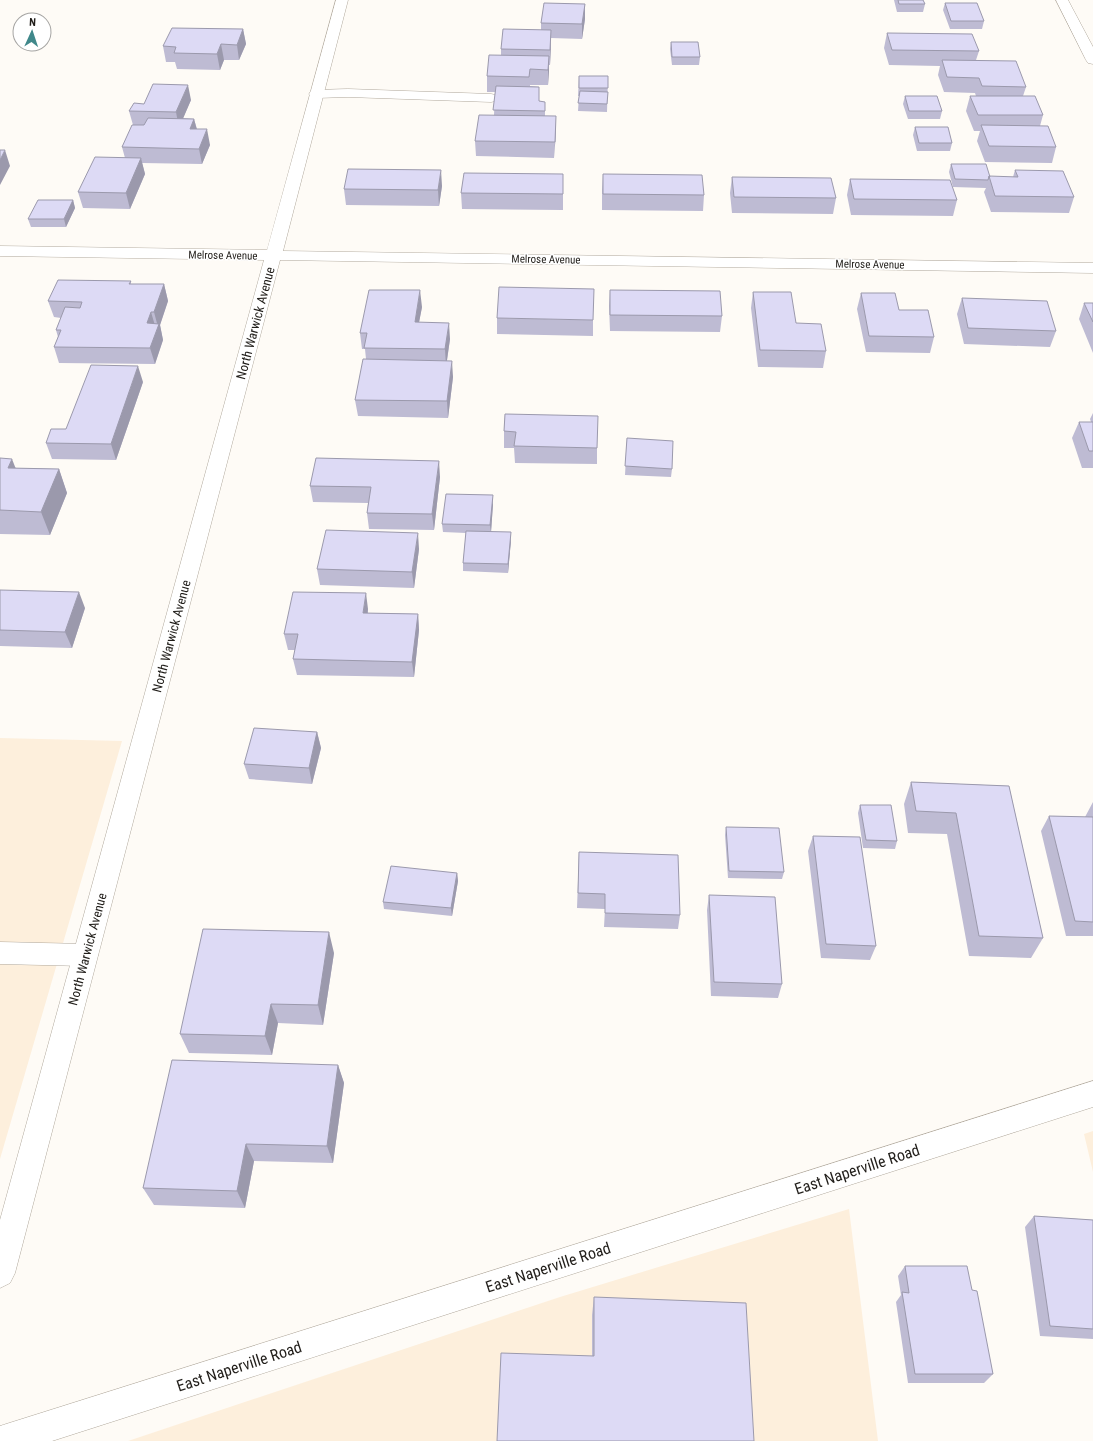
<svg xmlns="http://www.w3.org/2000/svg" width="1093" height="1441" font-family="'Roboto Condensed',sans-serif">
  <style>
    .built { fill: #fdefdc }
    .lines { fill: none; stroke-linecap: round; stroke-linejoin: round }
    .service-casing { stroke: #b1a99d; stroke-width: 1 }
    .minor-casing { stroke: #b1a99d; stroke-width: 1 }
    .service { fill: #fff; fill-rule: evenodd }
    .minor { fill: #fff; fill-rule: evenodd }
    .wall { fill: #bebbd3 }
    .shaded-wall { fill: #9b99ac }
    .building { fill: #dddaf5; stroke: #9b99ac }
    .labels { text-anchor: middle; stroke-width: 3; stroke-linejoin: round; paint-order: stroke }
    .far-street-label { font-size: 11px; fill: #211e1a; stroke: #fff }
    .street-label { font-size: 13px; fill: #211e1a; stroke: #fff }
    .near-street-label { font-size: 16px; fill: #211e1a; stroke: #fff }
  </style>
  <rect width="100%" height="100%" fill="#fefbf6"/>
  <path class="built" d="M0,738L122,741L0,1159Z
    M1093,1131V1172L1084,1134Z
    M849,1209L878,1441H128L560,1297Z"/>
  <g class="lines">
    <defs>
      <path id="service" d="M348,89L491,94L496,95L498,98L496,101L491,102L348,97L316,98L311,97L309,94L311,91L316,90Z
        M0,942L85,944L94,947L98,955L94,963L85,966L0,964Z"/>
      <path id="minor" d="M336,0H348L283,251L1093,263V273L280,260L15,1273L10,1283L0,1288V1220L264,260L0,256V246L267,250Z
        M1056,0H1068L1093,47V64L1088,63L1086,60Z
        M1093,1081V1107L52,1441H0V1426L3,1425Z"/>
    </defs>
    <use href="#service" class="service-casing"/>
    <use href="#minor" class="minor-casing"/>
    <use href="#service" class="service"/>
    <use href="#minor" class="minor"/>
  </g>
  <path class="wall" d="M894,0H923L925,4L923,12H897Z
    M945,3L984,21L982,29H950L943,10Z
    M585,4V19L582,39L551,38L550,65H549L548,85H530V86L539,87V101L545,102V116L556,132L554,158L476,156L475,141L494,115L495,92H487V76L501,55V49L541,30V23Z
    M243,29L246,44L239,60H224L220,70L177,69L175,62H166L163,46Z
    M887,33L979,51L976,60L1026,87L1023,96L1043,115L1040,126L1056,147L1052,163L985,162L977,141L980,131H974L966,111L970,96H976L975,93L944,92L938,75L940,66L889,65L884,48Z
    M671,42L700,57L699,65H672L670,49Z
    M579,76H608L607,112L578,111L579,96H578Z
    M905,96L942,111L940,119H908L903,104Z
    M191,100L183,118L194,119L197,129L210,145L202,164L142,163L145,174L130,209L83,208L78,192L125,158L122,147L133,125L129,111L144,104Z
    M915,127L952,143L950,151H917L913,135Z
    M951,164L990,177H1013L1015,170L1074,197L1069,213L991,212L984,192L986,188L953,187L949,172Z
    M563,174V210L462,209L461,193Z
    M603,174L704,195L703,211L602,210V190Z
    M732,177L836,198L833,214L732,213L730,193Z
    M850,179L957,200L953,216L851,215L847,195Z
    M442,186L439,206L346,205L344,189Z
    M73,200L75,208L66,227H31L28,219Z
    M131,281V284H164L168,301L160,325L163,340L155,364L59,363L54,347L58,337L56,330L61,318L54,317L48,301Z
    M610,290L722,316L720,332L610,331L609,306Z
    M753,292L796,323L826,351L823,368L758,367L751,308Z
    M861,293L899,310L934,337L930,353L866,352L857,309Z
    M962,298L1056,331L1050,347L964,344L957,314Z
    M1084,303H1093V353L1079,319Z
    M422,307L419,322L450,339L447,361L453,377L448,418L358,416L355,400L366,359L365,349H362L360,333Z
    M497,318L593,320V336L497,334Z
    M143,382L116,460L52,459L46,443Z
    M1093,413V468H1082L1072,438L1079,422H1091L1090,419Z
    M505,414L597,448V464L515,463L514,448H504V431Z
    M627,438L672,469L671,477L625,475Z
    M0,458L16,468L59,469L67,493L50,535L0,534Z
    M440,477L434,530L369,529L367,513L368,503L313,502L310,486Z
    M493,504L491,531L511,540L508,573L463,571V563L466,533L443,532L442,524Z
    M419,549L414,588L320,585L317,569Z
    M0,590L85,608L72,648L0,646Z
    M368,609V613L418,614L419,630L414,677L297,675L293,659L295,650H288L284,634Z
    M317,732L321,748L312,784L249,779L244,764Z
    M911,782L1009,786L1043,938L1031,958L969,956L947,834L908,833L904,804Z
    M1093,802V936H1066L1041,831L1049,816L1085,817Z
    M860,805L897,841L895,849L863,848L858,813Z
    M726,827L784,872L782,879L728,878L725,835Z
    M813,836L876,946L870,960L821,958L808,851Z
    M579,852L680,915L678,929L604,927L605,909L577,908Z
    M457,873L458,881L452,916L384,909L383,902Z
    M709,895L782,984L778,998L711,996L707,910Z
    M334,953L323,1025L278,1023L272,1055L189,1053L180,1034Z
    M338,1065L344,1083L333,1163L254,1161L245,1208L154,1205L143,1188Z
    M1034,1216L1093,1220V1339L1040,1336L1025,1227Z
    M905,1266L972,1290L993,1374L984,1383H908L896,1302L901,1295L898,1276Z
    M594,1297L754,1441L592,1356V1315Z"/>
  <path class="shaded-wall" d="M585,4V19L582,39V24Z
    M243,29L246,44L239,60L237,45Z
    M551,30V45L550,65V50Z
    M221,44L224,60L220,70L217,54Z
    M549,56V71L548,85V70Z
    M188,85L191,100L179,128L176,112Z
    M556,116V132L554,158L555,142Z
    M194,119L198,134L190,129Z
    M207,129L210,145L202,164L199,149Z
    M5,150L10,166L0,185V160Z
    M141,158L145,174L130,209L126,193Z
    M441,170L442,186L439,206L438,190Z
    M73,200L75,208L66,227L64,219Z
    M164,284L168,301L160,325L163,340L155,364L150,348L158,327L154,312Z
    M420,290L422,307L416,338L415,322Z
    M151,312L156,329L147,323Z
    M449,323L450,339L446,366L445,349Z
    M452,361L453,377L448,418L447,401Z
    M138,366L143,382L116,460L111,444Z
    M12,459L21,482L8,468Z
    M439,461L440,477L434,530L432,514Z
    M59,469L67,493L50,535L41,512Z
    M493,495V504L491,533L490,525Z
    M511,532V540L508,573V564Z
    M418,533L419,549L414,588L412,572Z
    M79,592L85,608L72,648L65,632Z
    M366,593L368,609L365,629L363,613Z
    M418,614L419,630L414,677L412,662Z
    M317,732L321,748L312,784L309,768Z
    M457,873L458,881L452,916L451,908Z
    M329,932L334,953L323,1025L318,1005Z
    M271,1004L278,1023L272,1055L265,1036Z
    M338,1065L344,1083L333,1163L327,1146Z
    M246,1144L254,1161L245,1208L237,1191Z"/>
  <path class="building" d="M898,0H923L925,4H899Z
    M544,3L585,4L582,24L541,23Z
    M945,3H977L984,21H951Z
    M172,28L243,29L237,45L221,44L217,54L174,53L176,47L163,46Z
    M503,29L551,30L550,50L501,49Z
    M887,33L972,34L979,51L892,50Z
    M671,42H698L700,57H672Z
    M489,55L549,56L548,70L530,69L529,77L487,76Z
    M942,60L1016,61L1026,87L982,86L979,78L947,77Z
    M579,76H608V88H579Z
    M153,84L188,85L176,112L129,111L134,103L144,104Z
    M496,86L539,87V101L545,102V111L493,110Z
    M580,91L608,92L607,104L578,103Z
    M905,96H937L942,111H909Z
    M970,96H1035L1043,115H978Z
    M479,115L556,116L555,142L475,141Z
    M148,118L194,119L190,129H207L199,149L122,147L132,125H144Z
    M981,125L1048,126L1056,147L989,146Z
    M915,127H948L952,143H919Z
    M0,150H5L0,160Z
    M95,157L141,158L126,193L78,192Z
    M951,164H986L990,177L989,176L988,180L955,179Z
    M348,169L441,170L438,190L344,189Z
    M1015,170L1063,171L1074,197L995,196L989,176L1018,177Z
    M464,173L563,174V194L461,193Z
    M603,174L702,175L704,195L603,194Z
    M732,177L831,178L836,198L734,197Z
    M850,179L950,180L957,200L854,199Z
    M38,200H73L64,219H28Z
    M58,280L131,281L129,284H164L154,312H151L147,323L159,324L150,348L54,347L61,330H56L65,307L80,308L82,302L48,301Z
    M499,287L594,289L593,320L497,318Z
    M369,290H420L415,322L449,323L445,349L364,348L367,333H360Z
    M610,290L720,291L722,316L610,315Z
    M753,292H791L796,323L821,324L826,351L760,350Z
    M861,293H895L899,310H928L934,337L869,336Z
    M962,298L1047,301L1056,331L968,328Z
    M1084,303H1093V322Z
    M363,359L452,361L447,401L355,400Z
    M91,365L138,366L111,444L46,443L51,429H66Z
    M505,414L598,416L597,448L514,446L516,432L504,431Z
    M1079,422H1093V451H1089Z
    M627,438L673,441L672,469L625,466Z
    M0,458L12,459L8,468L59,469L41,512L0,510Z
    M316,458L439,461L432,514L367,513L371,487L310,486Z
    M446,494L493,495L490,525L442,524Z
    M326,530L418,533L412,572L317,569Z
    M466,531L511,532L508,564L463,563Z
    M0,590L79,592L65,632L0,630Z
    M293,592L366,593L363,613L418,614L412,662L293,659L298,634H284Z
    M254,728L317,732L309,768L244,764Z
    M911,782L1009,786L1043,938L979,936L956,813L916,811Z
    M860,805H891L897,841L866,840Z
    M1049,816L1093,817V922L1075,921Z
    M726,827L779,828L784,872L729,871Z
    M813,836L860,837L876,946L826,944Z
    M579,852L678,855L680,915L605,913V894L578,893Z
    M391,866L457,873L451,908L383,902Z
    M709,895L775,897L782,984L714,982Z
    M203,929L329,932L318,1005L271,1004L265,1036L180,1034Z
    M172,1060L338,1065L327,1146L246,1144L237,1191L143,1188Z
    M1034,1216L1093,1220V1329L1050,1326Z
    M905,1266H967L972,1290L977,1291L993,1374H915L902,1292L909,1293Z
    M594,1297L746,1303L754,1441H497L501,1353L594,1356Z"/>
  <g class="labels">
    <g class="far-street-label">
      <text transform="translate(223 255) rotate(1)" y="4">Melrose Avenue</text>
      <text transform="translate(546 259) rotate(1)" y="4">Melrose Avenue</text>
      <text transform="translate(870 264) rotate(1)" y="4">Melrose Avenue</text>
    </g>
    <g class="street-label">
      <text transform="translate(255 323) rotate(-75)" y="5">North Warwick Avenue</text>
      <text transform="translate(171 636) rotate(-75)" y="5">North Warwick Avenue</text>
      <text transform="translate(87 949) rotate(-75)" y="5">North Warwick Avenue</text>
    </g>
    <g class="near-street-label">
      <text transform="translate(857 1169) rotate(-18)" y="6">East Naperville Road</text>
      <text transform="translate(548 1267) rotate(-18)" y="6">East Naperville Road</text>
      <text transform="translate(239 1366) rotate(-18)" y="6">East Naperville Road</text>
    </g>
  </g>
  <g transform="translate(32 32) rotate(3)"><circle r="19" fill="#ffffff" stroke="#a6a5a3"/>
  <path d="M0-3L7 15L0 10L-7 15Z" fill="#40888a"/>
  <text y="-6" font-size="11" font-weight="bold" text-anchor="middle" fill="#211e1a">N</text>
  </g>
</svg>
